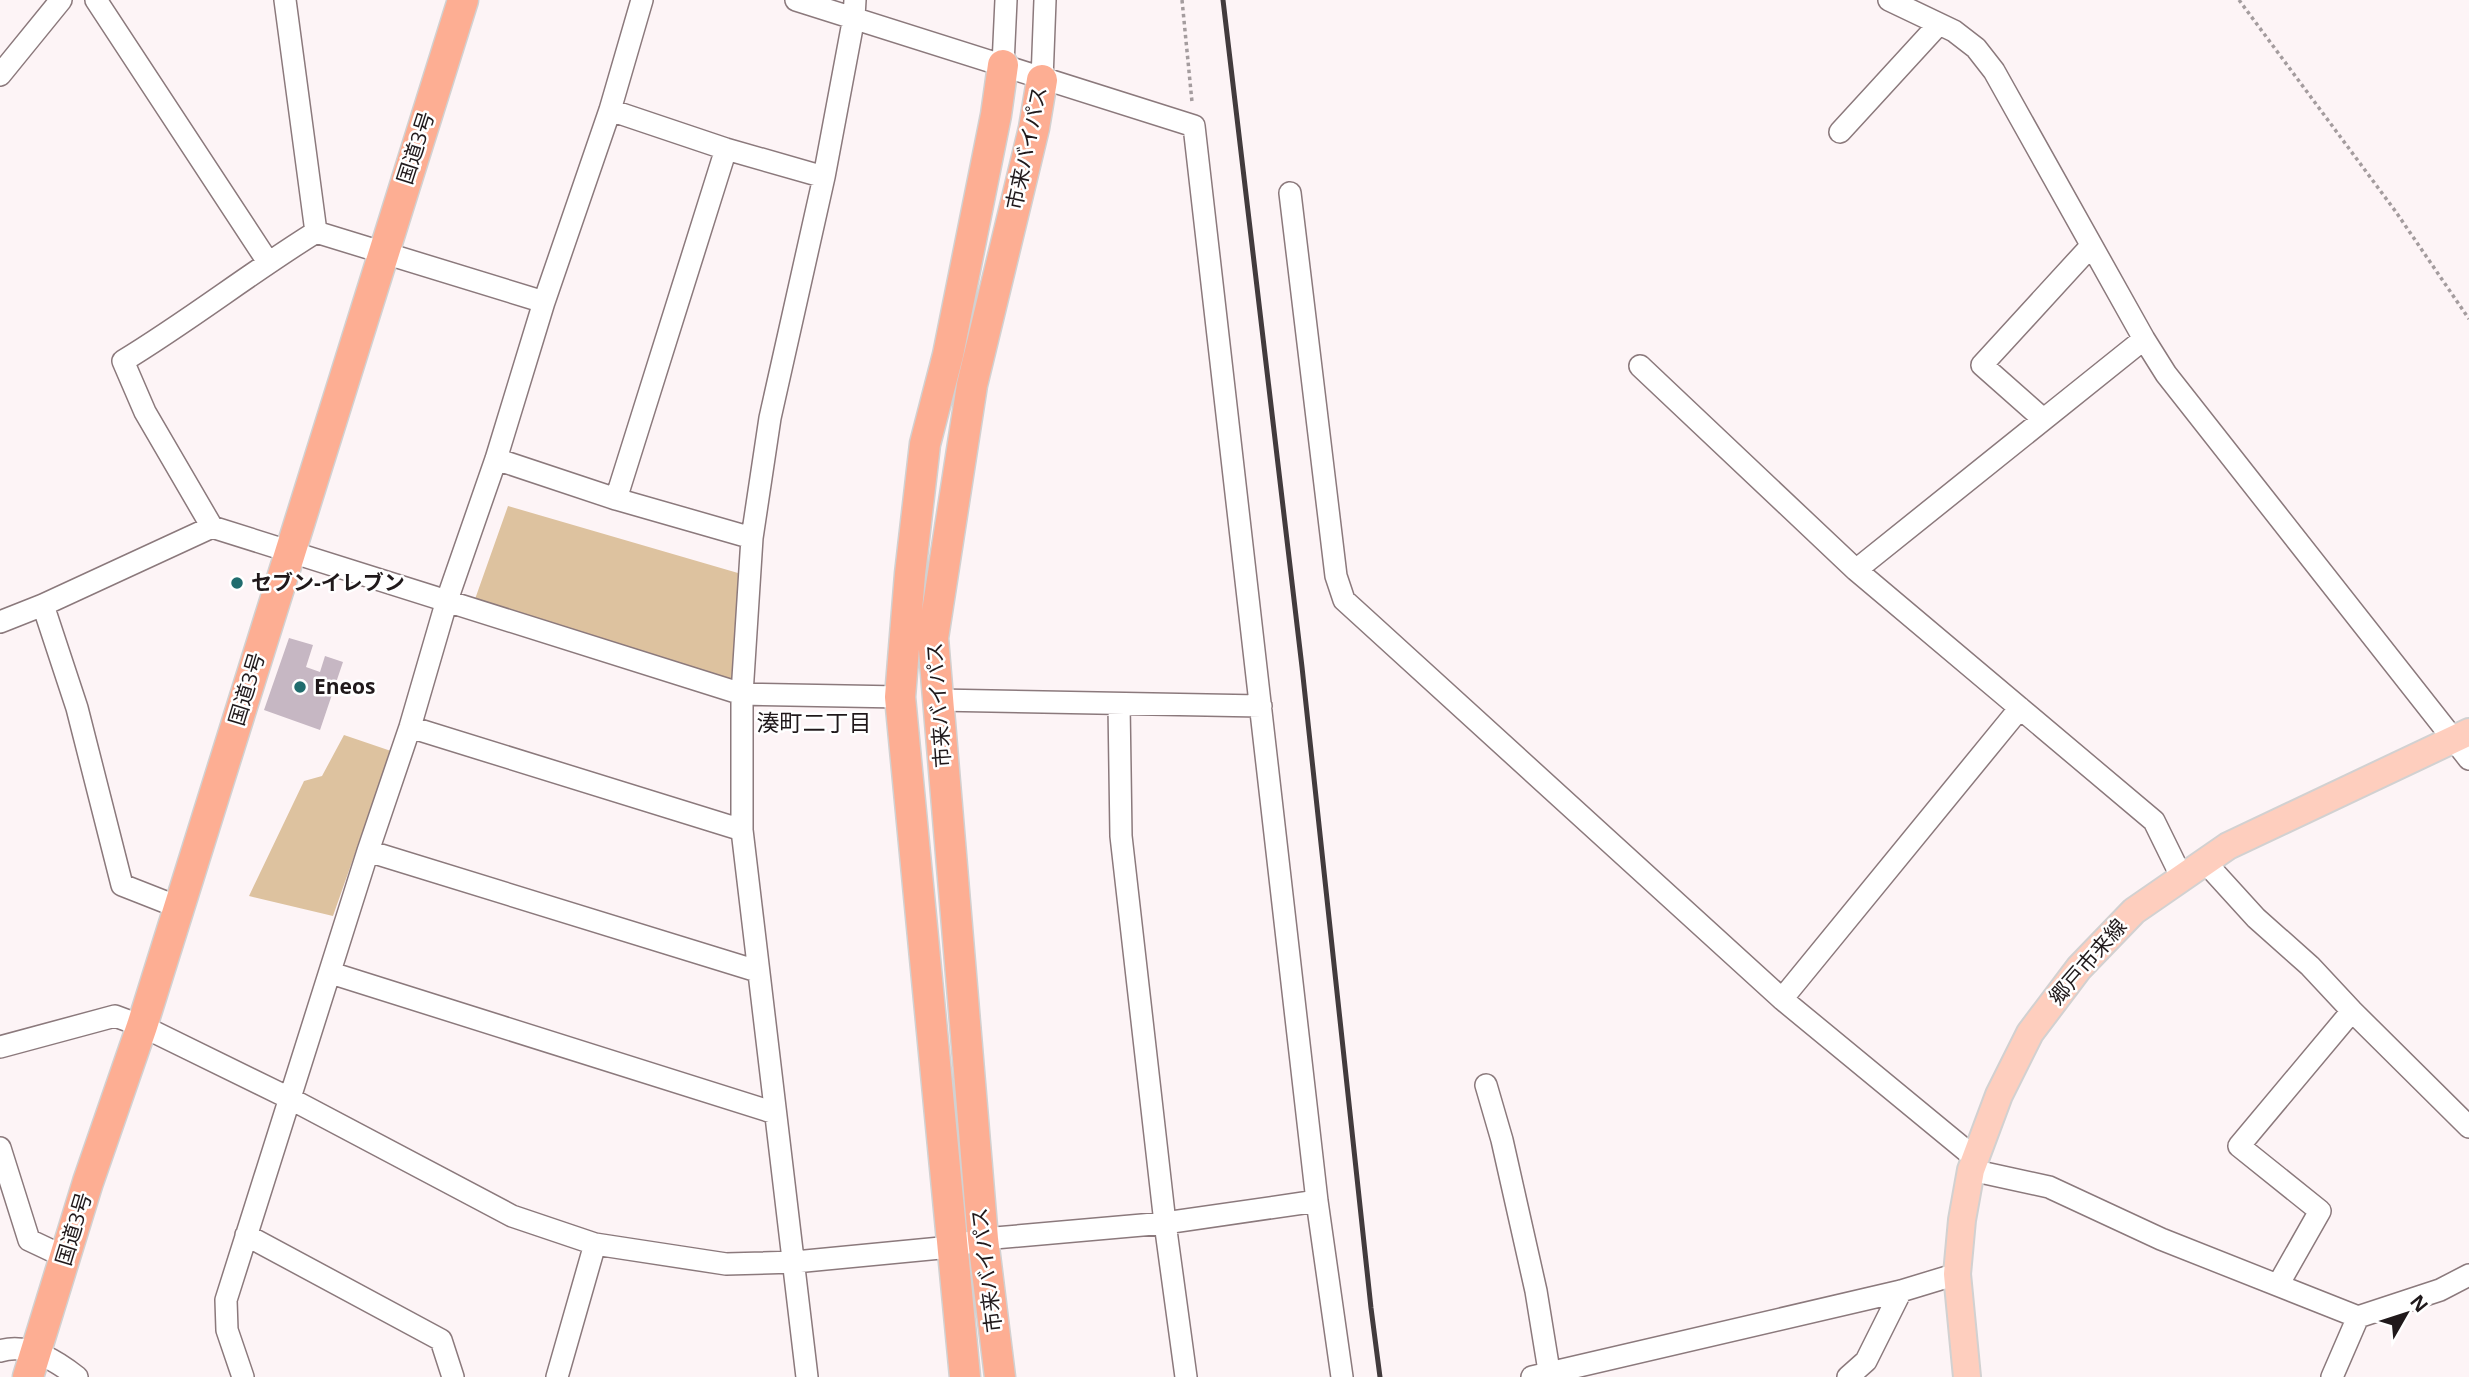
<svg xmlns="http://www.w3.org/2000/svg" width="2469" height="1377" font-family="'Open Sans','Noto Sans JP',sans-serif">
  <style>
    .green { fill: #ddc29f }
    .building { fill: #c6b7c3 }
    .lines { fill: none; stroke-linecap: round; stroke-linejoin: round }
    .minor-casing { stroke: #8b797c; stroke-width: 24 }
    .major-casing { stroke: #d2d1d1; stroke-width: 30 }
    .highway-casing { stroke: #d2d1d1; stroke-width: 33 }
    .path { stroke: #a49c9e; stroke-width: 3.5; stroke-dasharray: 3.5 3.5; stroke-linecap: butt }
    .minor { stroke: #fff; stroke-width: 21 }
    .major { stroke: #fecebe; stroke-width: 26 }
    .highway { stroke: #fdae93; stroke-width: 30 }
    .rail { stroke: #423b3d; stroke-width: 5 }
    .poi-dot { fill: #206c6e; stroke: #fff; stroke-width: 2.5 }
    .labels { text-anchor: middle; stroke-width: 5; stroke-linejoin: round; paint-order: stroke }
    .street-label { font-size: 21px; fill: #20191b; stroke: #fff }
    .poi-label { font-size: 21px; font-weight: bold; fill: #20191b; stroke: #fff; text-anchor: start }
    .neighbourhood-label { font-size: 23px; fill: #20191b; stroke: #fff }
  </style>
  <rect width="100%" height="100%" fill="#fdf4f6"/>
  <path class="green" d="M508,506L738,573L737,686L474,602Z
    M344,735L391,751L333,916L249,896L304,781L322,776Z"/>
  <path class="building" d="M289,638L313,645L306,667L320,672L325,656L343,662L320,730L264,710Z"/>
  <g class="lines">
    <defs>
      <path id="minor" d="M96,0L268,262
        M285,0L316,232
        M796,0L1194,126L1317,1201L1342,1377
        M1889,0L1954,31L1976,48L1994,71L2144,339L2166,374L2469,759
        M1003,65L1006,0
        M0,75L61,0
        M1042,80L1045,0
        M610,110L726,149L824,177
        M1840,132L1939,24
        M1290,193L1336,576L1344,600L1782,999L1975,1158
        M1640,366L1856,570L2154,821L2182,878
        M2043,419L1982,365L2091,246
        M496,459L616,499L752,538
        M616,499L726,149
        M212,527L145,412L123,361C189,321 250,273 316,232L544,302
        M1856,570L2144,339
        M43,605L77,708L122,885L178,907
        M0,622L43,605L212,527L742,694L900,697
        M937,700L1261,706
        M1119,704L1121,836L1165,1223L1186,1377
        M410,727L742,830
        M368,851L757,971
        M2205,862L2256,918L2310,966L2352,1011L2469,1127
        M331,973L775,1113
        M1782,999L2020,708
        M0,1047L115,1016L142,1026L289,1098L512,1216L595,1244L726,1264L795,1262L951,1247L983,1239L1165,1223L1317,1201
        M1486,1085L1502,1140L1536,1291L1550,1377
        M0,1148L29,1240L65,1257
        M1971,1170L2049,1187L2161,1239L2358,1317L2440,1290L2469,1275
        M246,1235L441,1340L453,1377
        M2278,1285L2320,1211L2239,1146L2352,1011
        M0,1351C27,1342 57,1361 77,1377
        M243,1377L227,1330L226,1300L368,851L410,727L447,600L496,459L544,302L610,110L642,0
        M557,1377L595,1244
        M807,1377L742,830V694L752,538L770,418L824,177L854,17L855,0
        M1532,1377L1901,1291L1957,1274
        M1848,1377L1866,1361L1901,1291
        M2332,1377L2358,1317"/>
      <path id="major" d="M1967,1377L1957,1274L1962,1220L1971,1170L1999,1095L2030,1033L2079,968L2134,911L2228,846L2469,732"/>
      <path id="highway" d="M28,1377L88,1182L142,1026L463,0
        M965,1377L900,697L910,574L925,444L948,355L996,115L1003,65
        M1000,1377L983,1239L933,638L972,385L1034,128L1042,80"/>
    </defs>
    <use href="#minor" class="minor-casing"/>
    <use href="#major" class="major-casing"/>
    <use href="#highway" class="highway-casing"/>
    <path class="path" d="M1182,0L1192,102
      M2239,0L2396,212L2469,319"/>
    <use href="#minor" class="minor"/>
    <use href="#major" class="major"/>
    <use href="#highway" class="highway"/>
    <path class="rail" d="M1223,0L1302,667L1371,1308L1380,1377"/>
  </g>
  <g class="poi-dot">
    <circle cx="237" cy="583" r="7"/>
    <circle cx="300" cy="687" r="7"/>
  </g>
  <g class="labels">
    <g class="street-label">
      <text transform="translate(416 148) rotate(-72)" y="7">国道3号</text>
      <text transform="translate(1027 148) rotate(-78)" y="7">市来バイパス</text>
      <text transform="translate(247 689) rotate(-73)" y="7">国道3号</text>
      <text transform="translate(939 705) rotate(-94)" y="7">市来バイパス</text>
      <text transform="translate(2088 962) rotate(-49)" y="7">郷戸市来線</text>
      <text transform="translate(74 1229) rotate(-73)" y="7">国道3号</text>
      <text transform="translate(987 1270) rotate(-97)" y="7">市来バイパス</text>
    </g>
    <g class="poi-label">
      <text x="251" y="590">セブン-イレブン</text>
      <text x="314" y="694">Eneos</text>
    </g>
    <g class="neighbourhood-label">
      <text x="814" y="731">湊町二丁目</text>
    </g>
  </g>
  <g transform="translate(2406 1314) rotate(51)" stroke="#ffffff" stroke-width="5" paint-order="stroke">
  <path d="M0-5L12 26L0 18L-12 26Z" fill="#20191b"/>
  <text y="-10" font-size="19" font-weight="bold" text-anchor="middle" fill="#20191b">N</text>
  </g>
</svg>
